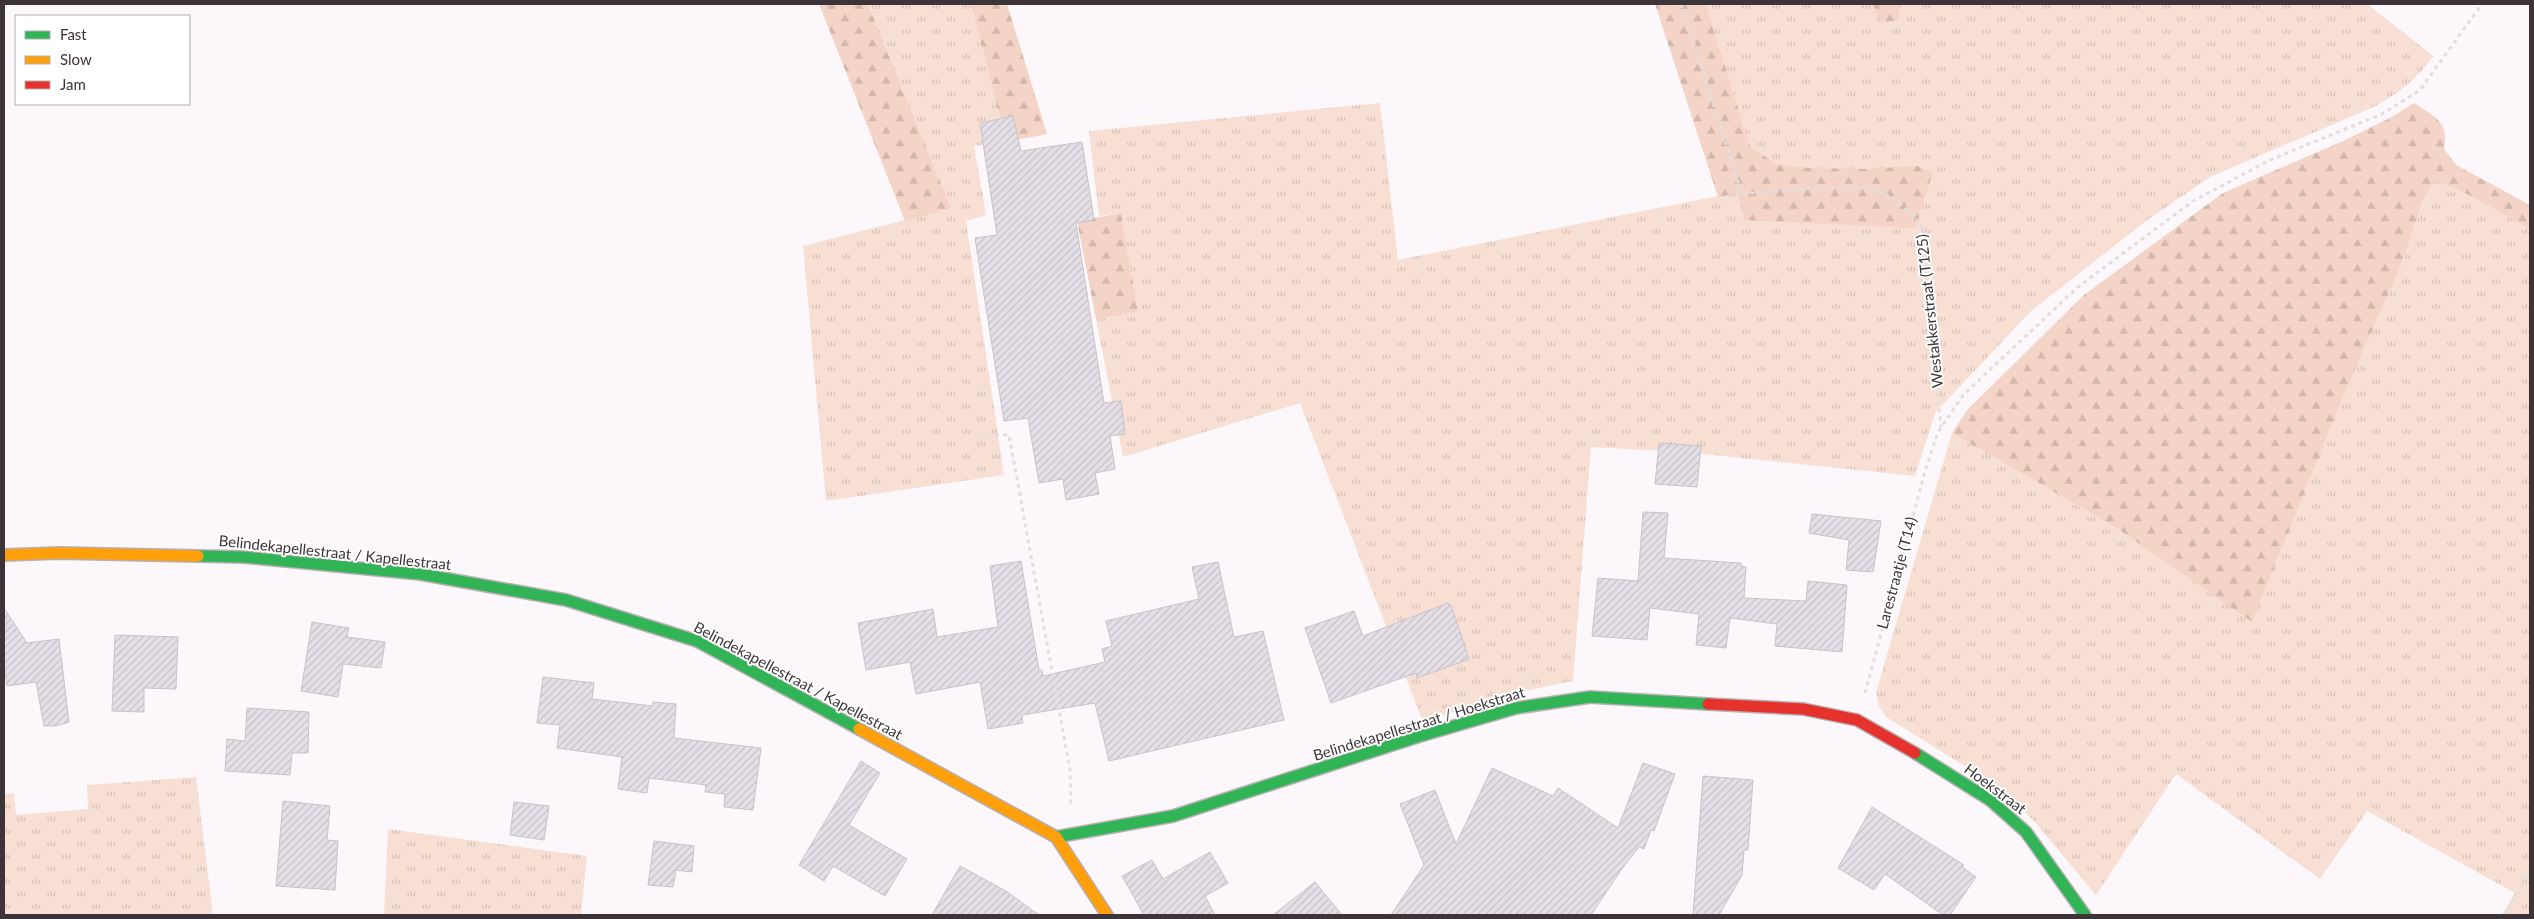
<svg xmlns="http://www.w3.org/2000/svg" width="2534" height="919" font-family="Lato,sans-serif">
  <style>
    .grass { fill: url(#grass-tufts) }
    .forest { fill: url(#forest-firs) }
    .building { fill: url(#building-hatch); stroke: #c8c3c9 }
    .lines { fill: none; stroke-linecap: round; stroke-linejoin: round }
    .fast-casing { stroke: #b6afb3; stroke-width: 14 }
    .slow-casing { stroke: #b6afb3; stroke-width: 14 }
    .jam-casing { stroke: #b6afb3; stroke-width: 14 }
    .path { stroke: #e1dee0; stroke-width: 3; stroke-dasharray: 4 4; stroke-linecap: butt }
    .fast { stroke: #30b455; stroke-width: 11 }
    .slow { stroke: #ff9f0a; stroke-width: 11 }
    .jam { stroke: #e5322d; stroke-width: 11 }
    .labels { text-anchor: middle; stroke-width: 4; stroke-linejoin: round; paint-order: stroke }
    .street-label { font-size: 15px; fill: #3d3439; stroke: #fff }
  </style>
  <defs>
    <pattern id="grass-tufts" width="24" height="20" patternUnits="userSpaceOnUse" patternTransform="scale(1.25)"><rect width="24" height="20" fill="#f8dfd4"/><path d="M3 7l-1-3M5 7V3M7 7l1-3M15 17l-1-3M17 17v-4M19 17l1-3" fill="none" stroke="#d6c0b7"/></pattern>
    <pattern id="forest-firs" width="22" height="20" patternUnits="userSpaceOnUse" patternTransform="scale(1.25)"><rect width="22" height="20" fill="#f4d4c6"/><path d="M5 1l3.5 6h-7zM16 11l3.5 6h-7z" fill="#d2b7ab"/></pattern>
    <pattern id="building-hatch" width="6" height="6" patternUnits="userSpaceOnUse" patternTransform="scale(1.25)"><rect width="6" height="6" fill="#e5e0e7"/><path d="M-1 1l2-2M0 6l6-6M5 7l2-2" fill="none" stroke="#c5c1c7"/></pattern>
  </defs>
  <rect width="100%" height="100%" fill="#fcf7fa"/>
  <path class="grass" d="M868,4H971L1006,142L974,146L986,215L966,221L1004,475L826,501L803,246L951,208Z
    M1706,4H2367L2433,56C2416,80 2402,90 2378,105L2210,177L2146,221L2031,311L1935,413L1915,476L1684,452L1591,447L1573,681L1504,695L1423,722L1300,403L1123,457L1096,319L1138,312L1121,213L1099,216L1089,131L1380,103L1398,260L1738,192L1916,228L1933,172L1811,168L1775,164L1750,146Z
    M2434,179L2463,192L2530,229V915H2502L2515,893L2367,811L2320,879L2176,774L2096,895L2034,821L1997,786L1886,717L1879,706L1876,692L1952,433L2118,529L2252,621C2300,503 2347,384 2400,268C2413,239 2418,207 2434,179Z
    M196,777L213,915H4V794L14,793L16,815L88,809L87,785Z
    M388,829L587,856L581,915H384Z"/>
  <path class="forest" d="M819,4H868L951,208L905,221Z
    M971,4H1007L1047,134L1006,142Z
    M1655,4H1706L1750,146L1776,164L1811,168L1863,169L1917,166L1933,172L1916,228L1744,220L1738,193L1718,197Z
    M1873,4H1899L1898,20L1880,23Z
    M2414,103C2435,118 2449,120 2444,149L2456,165L2530,205V229L2463,192L2434,180C2417,207 2413,239 2400,268C2347,384 2300,503 2252,622L2118,529L1952,433L1968,409L2084,295L2223,193L2343,141L2392,117Z
    M1121,213L1138,312L1096,319L1077,221Z"/>
  <path class="building" d="M1013,116L1021,151L1082,142L1094,220L1076,223L1104,403L1121,401L1125,434L1110,436L1115,469L1095,473L1099,494L1066,500L1063,479L1039,483L1028,418L1004,421L975,238L997,235L980,123Z
    M1659,443L1701,446L1697,487L1655,484Z
    M1643,512L1668,513L1664,558L1741,563V566L1746,567L1744,598L1806,601L1808,581L1847,585L1842,652L1775,646L1777,624L1730,618L1726,648L1696,645L1699,614L1650,608L1647,640L1592,636L1598,578L1638,581Z
    M1812,514L1881,521L1873,572L1846,570L1849,540L1809,533Z
    M1021,561L1039,670H1042L1043,676L1105,662L1102,649L1112,646L1106,621L1199,599L1192,567L1218,562L1234,637L1263,631L1284,720L1109,761L1095,703L1022,715L1023,723L988,729L980,682L916,694L910,662L866,670L858,623L933,609L937,637L998,627L990,566Z
    M1448,603L1449,606L1451,605L1469,659L1417,678L1416,673L1331,703L1305,628L1354,611L1363,636Z
    M4,608L27,643L59,639L69,722L56,726H44L36,682L7,686L4,665Z
    M312,622L349,628L347,637L385,642L381,668L343,664L338,697L301,691Z
    M115,635L178,637L176,689L144,688V712L112,711Z
    M543,677L594,683L592,699L653,706V702L676,704L674,738L761,748L753,810L724,807L725,794L705,792L706,785L649,778L647,793L618,789L622,757L557,748L560,725L537,723Z
    M247,708L309,712L308,753H292L290,775L225,771L227,739L245,741Z
    M861,761L880,773L849,825L907,859L885,896L833,866L824,881L799,865Z
    M1643,763L1675,774L1654,831L1651,830L1644,849L1639,847L1621,870L1591,915H1391L1424,865L1400,804L1435,790L1456,844L1492,768L1553,796L1558,788L1618,828Z
    M1703,776L1753,780L1748,850H1744L1742,875L1719,915H1693Z
    M283,801L330,806L327,840L338,841L335,890L276,886Z
    M514,802L549,806L544,840L510,835Z
    M1872,807L1964,865L1962,867L1976,877L1950,915H1943L1885,874L1874,890L1838,868Z
    M654,841L694,846L692,872L676,870L673,887L648,885Z
    M1210,852L1228,883L1205,896L1215,915H1144L1122,876L1152,860L1163,879Z
    M960,866L1006,891L1039,915H932Z
    M1315,882L1342,915H1273Z"/>
  <g class="lines">
    <defs>
      <path id="fast" d="M198,556L244,557L420,574L566,600L697,641L859,729
        M1915,753L1990,800L2026,832L2085,915
        M1056,837L1173,816L1420,736L1516,708L1590,697L1708,704"/>
      <path id="slow" d="M4,555L59,553L198,556
        M859,729L1056,837L1107,915"/>
      <path id="jam" d="M1708,704L1803,709L1857,720L1915,753"/>
    </defs>
    <use href="#fast" class="fast-casing"/>
    <use href="#slow" class="slow-casing"/>
    <use href="#jam" class="jam-casing"/>
    <path class="path" d="M1681,4L1742,194C1772,192 1856,181 1880,192C1899,201 1912,212 1923,229L1941,427
      M979,435H1009L1070,770L1071,806
      M1865,693L1926,468L1938,432L1964,394L2078,287L2193,201L2270,160L2382,114L2420,90L2482,4
      M2504,915L2530,871"/>
    <use href="#fast" class="fast"/>
    <use href="#slow" class="slow"/>
    <use href="#jam" class="jam"/>
  </g>
  <g class="labels">
    <g class="street-label">
      <text transform="translate(1930 311) rotate(-96)" y="5">Westakkerstraat (T125)</text>
      <text transform="translate(335 553) rotate(6)" y="5">Belindekapellestraat / Kapellestraat</text>
      <text transform="translate(1897 573) rotate(-75)" y="5">Larestraatje (T14)</text>
      <text transform="translate(798 681) rotate(28)" y="5">Belindekapellestraat / Kapellestraat</text>
      <text transform="translate(1419 724) rotate(-17)" y="5">Belindekapellestraat / Hoekstraat</text>
      <text transform="translate(1995 789) rotate(37)" y="5">Hoekstraat</text>
    </g>
  </g>
  <rect width="2534" height="919" fill="none" stroke="#3d3439" stroke-width="10"/>
  <rect x="15" y="15" width="175" height="90" fill="#ffffff" stroke="#b1aeb0"/>
  <rect x="25" y="31" width="25" height="8" fill="#30b455" stroke="#b1aeb0"/>
  <text x="60" y="40" font-size="15" fill="#3d3439">Fast</text>
  <rect x="25" y="56" width="25" height="8" fill="#ff9f0a" stroke="#b1aeb0"/>
  <text x="60" y="65" font-size="15" fill="#3d3439">Slow</text>
  <rect x="25" y="81" width="25" height="8" fill="#e5322d" stroke="#b1aeb0"/>
  <text x="60" y="90" font-size="15" fill="#3d3439">Jam</text>
</svg>
